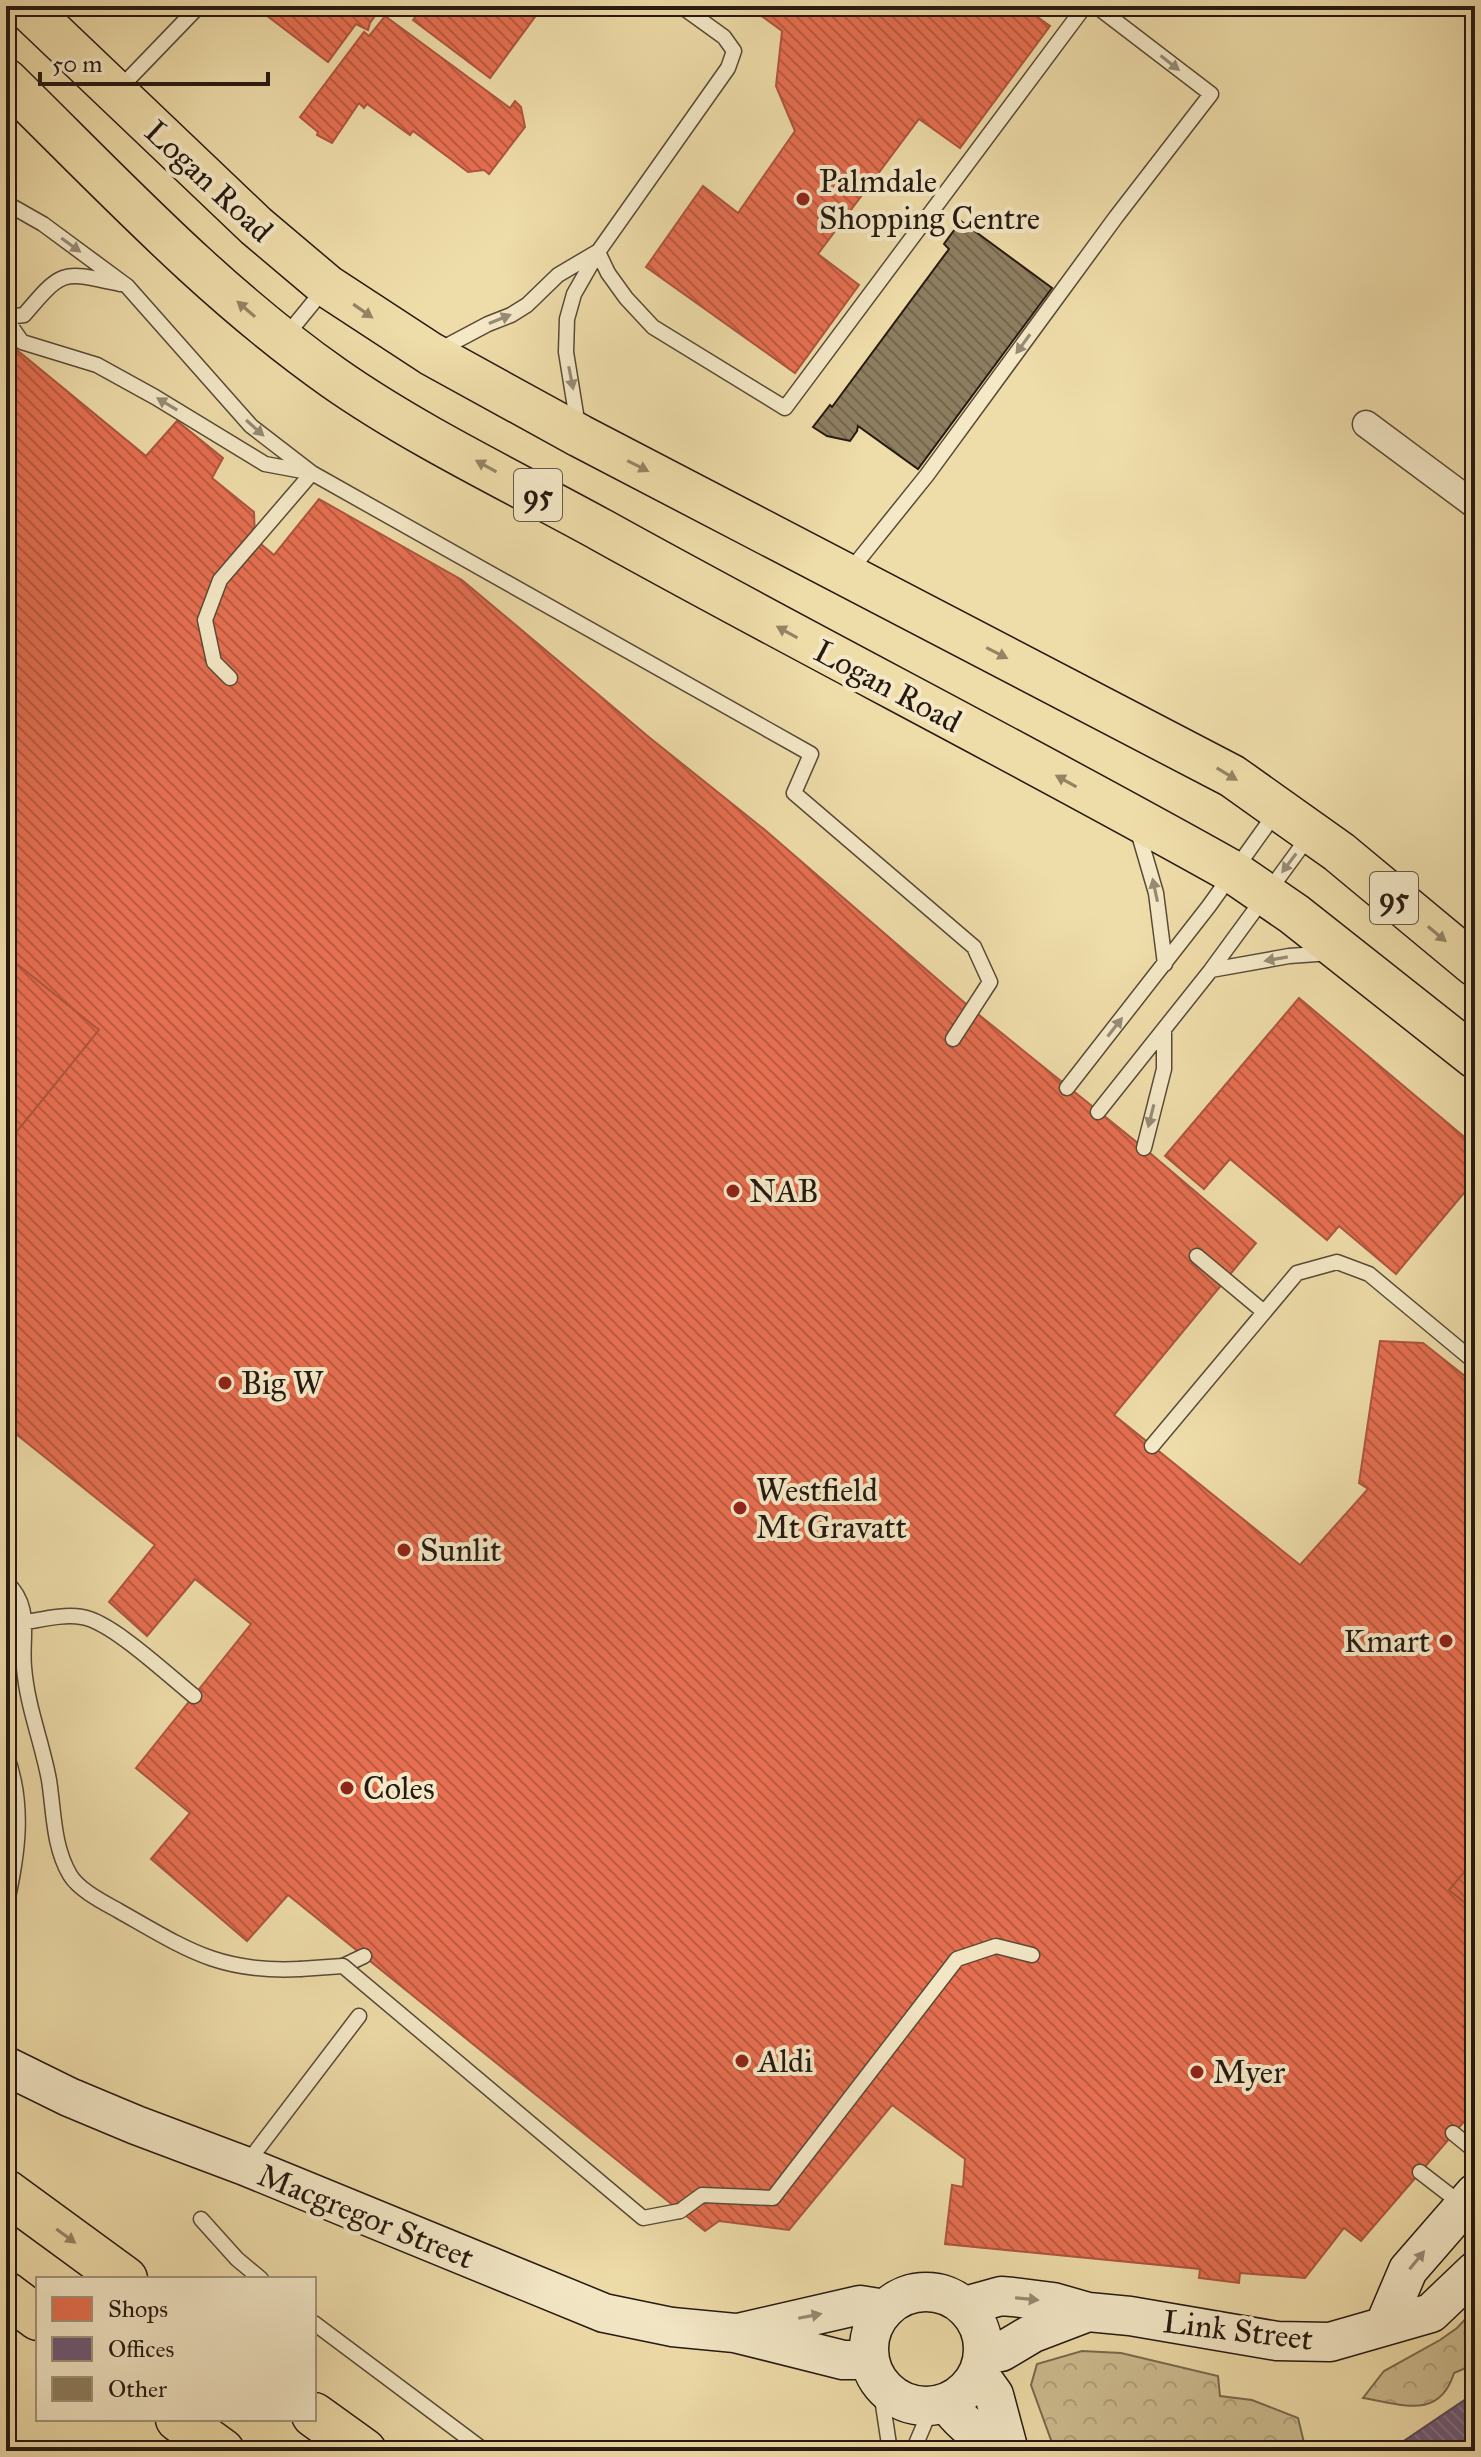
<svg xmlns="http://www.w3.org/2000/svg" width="1481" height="2457" font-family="'IM FELL Great Primer',serif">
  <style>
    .forest { fill: url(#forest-crowns); stroke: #796a50; stroke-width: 2 }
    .shops { fill: url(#shops-back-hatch); stroke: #ad553e; stroke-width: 2 }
    .offices { fill: url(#offices-back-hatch); stroke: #58465a; stroke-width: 2 }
    .building { fill: url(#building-back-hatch); stroke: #261911; stroke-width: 2 }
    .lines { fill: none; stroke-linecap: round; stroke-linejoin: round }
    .lane-casing { stroke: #584a37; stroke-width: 17 }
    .street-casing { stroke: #584a37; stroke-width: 29 }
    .secondary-casing { stroke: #261911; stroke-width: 41 }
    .primary-casing { stroke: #261911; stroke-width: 45 }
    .highway-casing { stroke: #261911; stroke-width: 47 }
    .lane { stroke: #f4e8c7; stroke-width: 14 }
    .street { stroke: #f4e8c7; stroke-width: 26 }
    .secondary { stroke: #f4e8c7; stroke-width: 38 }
    .primary { stroke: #eedca9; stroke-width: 42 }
    .highway { stroke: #eedca9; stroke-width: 44 }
    .lane-bridge-casing { stroke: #584a37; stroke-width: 17; stroke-linecap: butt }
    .lane-bridge { stroke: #f4e8c7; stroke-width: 14 }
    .oneway { fill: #978b75 }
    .oneway2 { fill: #948465 }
    .poi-dot { fill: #8f2418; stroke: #f4e8c7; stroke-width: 3 }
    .labels { text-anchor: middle; stroke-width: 8; stroke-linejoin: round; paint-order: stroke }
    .shield { fill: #f4e8c7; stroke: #645748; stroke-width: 2 }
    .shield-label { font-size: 30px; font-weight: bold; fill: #261911 }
    .street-label { font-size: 32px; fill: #261911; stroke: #f4e8c7 }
    .poi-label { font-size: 32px; fill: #261911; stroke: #f4e8c7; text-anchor: start }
  </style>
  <defs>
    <pattern id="forest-crowns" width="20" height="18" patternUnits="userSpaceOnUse" patternTransform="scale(2)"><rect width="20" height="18" fill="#ccbb8f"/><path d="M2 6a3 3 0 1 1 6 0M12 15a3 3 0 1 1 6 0" fill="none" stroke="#afa07a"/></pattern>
    <pattern id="shops-back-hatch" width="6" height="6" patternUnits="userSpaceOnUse" patternTransform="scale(2)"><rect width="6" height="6" fill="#e76f51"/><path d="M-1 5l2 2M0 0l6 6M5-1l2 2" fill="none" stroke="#bb5a42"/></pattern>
    <pattern id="offices-back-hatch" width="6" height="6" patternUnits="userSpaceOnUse" patternTransform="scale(2)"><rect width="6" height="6" fill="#6d597a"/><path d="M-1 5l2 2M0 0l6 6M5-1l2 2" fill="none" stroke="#81718a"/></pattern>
    <pattern id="building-back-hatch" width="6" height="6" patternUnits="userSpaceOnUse" patternTransform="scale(2)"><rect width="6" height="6" fill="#8e7e60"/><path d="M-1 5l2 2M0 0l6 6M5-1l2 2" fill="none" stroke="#74664e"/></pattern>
  </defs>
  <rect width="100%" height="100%" fill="#eedca9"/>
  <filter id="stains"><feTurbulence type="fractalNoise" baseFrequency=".0025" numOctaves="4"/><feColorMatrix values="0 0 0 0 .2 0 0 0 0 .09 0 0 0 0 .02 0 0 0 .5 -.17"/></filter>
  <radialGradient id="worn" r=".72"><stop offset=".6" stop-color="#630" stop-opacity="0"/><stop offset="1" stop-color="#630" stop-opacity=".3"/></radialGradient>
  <path class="forest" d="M1475,2309V2364L1454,2373C1439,2421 1401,2404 1363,2398L1384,2371L1440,2340L1457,2328Z
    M1082,2351L1121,2353L1218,2376L1220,2396L1252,2400L1298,2418L1306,2451H1055L1031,2385L1037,2364Z"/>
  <path class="shops" d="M254,6H382L370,23L368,30L356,24L328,62Z
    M423,6H543L490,78L413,20Z
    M748,6H1022L1050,26L960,148L919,119L818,254L859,285L795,373L646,267L703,186L738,213L795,131L776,86L782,31Z
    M385,16L510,108L515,101L521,107L525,127L489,174L484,170L468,172L413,131L410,135L367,104L364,108L359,103L332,143L317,135L318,132L300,117L364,32L369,36Z
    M6,341L146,456L177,421L223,458L212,478L254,512L255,539L274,555L319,499L462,580L650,738L765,830L973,1010L1144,1148L1256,1243L1114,1415L1300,1565L1368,1489L1359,1483L1380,1341L1423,1343L1475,1384V2109L1361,2241L1344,2228L1305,2278L1240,2273L1239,2283L1199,2278L1200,2269L945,2244L952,2185L963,2187L965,2159L892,2105L789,2230L719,2221L705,2231L288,1895L247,1941L151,1859L190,1813L136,1768L251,1624L195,1579L147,1636L109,1602L155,1545L6,1426Z
    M6,955L99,1030L6,1145Z
    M1299,998L1475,1146V1180L1396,1274L1339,1226L1327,1240L1230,1159L1204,1189L1165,1156Z
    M1475,1859V1911L1449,1890Z
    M1475,2012V2037L1463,2027Z"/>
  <path class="offices" d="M1475,2393V2451H1389Z"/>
  <path class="building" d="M961,221L1052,288L918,469L858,426L857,431L850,441L827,436L813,427L830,405L832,407L949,249L944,244Z"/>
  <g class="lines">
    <defs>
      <path id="lane" d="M118,90L199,6
        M6,203L43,224L127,286L251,426L312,473L811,754L794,793L974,947L990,982L953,1039
        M598,252L608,273L626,298L653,327L785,408L1085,6
        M6,317L24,315C63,269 62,271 120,284
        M6,319L22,342L97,365L155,397L265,464L308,472
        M285,337L325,288
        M439,350L488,324L511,315L527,305L558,275L597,252
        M578,426L566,352L567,319L574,294L598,252L728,68L734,51L724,37L681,6
        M849,572L927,475L1116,217L1211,94L1096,6
        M230,678L214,662L205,620L220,580L312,473
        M1137,828L1156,893L1165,964
        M1211,970L1289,956L1331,953
        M1067,1088L1209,906L1277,811
        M1098,1112L1211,970L1309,836
        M1144,1148L1164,1069V1030
        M1197,1256L1264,1312
        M1152,1446L1297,1273L1337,1262L1369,1274L1475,1362
        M6,1582C33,1607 21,1635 24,1667C27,1706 42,1742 49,1780C54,1812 53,1846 70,1875C79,1890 103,1902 119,1911C186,1949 219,1973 300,1969
        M26,1622C44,1619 64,1614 82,1617C111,1621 169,1676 194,1696
        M6,1754C25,1804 18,1855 6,1906
        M343,1966L364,1956
        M1453,2133L1475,2151
        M247,2163L359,2016
        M1420,2172L1464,2206
        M680,2211L702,2195L773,2198L957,1959L996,1946L1032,1955
        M201,2219L237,2259L261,2279
        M314,2323L485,2451
        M886,2390L883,2405L890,2451
        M913,2451L932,2406"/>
      <path id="street" d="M1366,424L1475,505"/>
      <path id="secondary" d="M6,2066L69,2097L136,2125L245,2166L604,2313L672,2327L735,2333L843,2360H869
        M869 2349a57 57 0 1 1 114 0a57 57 0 1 1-114 0Z
        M965,2306L1001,2296L1013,2297L1053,2302L1088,2312L1130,2316L1277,2341L1330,2342L1431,2313L1475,2271
        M1385,2324L1408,2270L1475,2193
        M738,2333L860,2305L885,2309
        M984,2353L1001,2352L1033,2333L1088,2312
        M979,2374L994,2395L1009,2451
        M947,2403C962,2425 982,2439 1007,2447"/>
      <path id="primary" d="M25,6L256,226L327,286L431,354L580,436L1232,776L1339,852L1475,965
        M6,80C111,183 213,293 334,378C417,436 514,482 603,531C812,647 1025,755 1233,872L1294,914L1475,1057"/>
      <path id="highway" d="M6,2192L125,2279
        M6,2294L38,2318
        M314,2415L364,2451
        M178,2419L222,2451"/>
    </defs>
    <use href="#lane" class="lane-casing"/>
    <use href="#street" class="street-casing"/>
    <use href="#secondary" class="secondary-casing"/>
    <use href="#primary" class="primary-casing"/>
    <use href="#highway" class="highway-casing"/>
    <use href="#lane" class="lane"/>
    <use href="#street" class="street"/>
    <use href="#secondary" class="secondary"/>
    <use href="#primary" class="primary"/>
    <use href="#highway" class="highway"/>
    <defs>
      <path id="lane-bridge" d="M300,1969L343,1966L643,2218L680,2211"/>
    </defs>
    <use href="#lane-bridge" class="lane-bridge-casing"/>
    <use href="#lane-bridge" class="lane-bridge"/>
  </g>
  <defs><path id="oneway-solid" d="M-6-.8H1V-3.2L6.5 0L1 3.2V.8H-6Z" transform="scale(2)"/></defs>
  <g class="oneway">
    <use href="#oneway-solid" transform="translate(1170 63) rotate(38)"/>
    <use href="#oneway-solid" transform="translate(71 245) rotate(36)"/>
    <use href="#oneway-solid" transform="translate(500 319) rotate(-22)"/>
    <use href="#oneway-solid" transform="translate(1023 344) rotate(126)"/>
    <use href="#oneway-solid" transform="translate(571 378) rotate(79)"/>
    <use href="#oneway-solid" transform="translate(167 404) rotate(-149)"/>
    <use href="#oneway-solid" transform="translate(255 428) rotate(42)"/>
    <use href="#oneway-solid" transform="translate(1289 863) rotate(127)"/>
    <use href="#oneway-solid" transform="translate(1155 890) rotate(-102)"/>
    <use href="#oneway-solid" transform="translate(1276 959) rotate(170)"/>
    <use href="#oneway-solid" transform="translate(1115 1027) rotate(-52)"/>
    <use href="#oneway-solid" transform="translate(1151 1116) rotate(104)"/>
    <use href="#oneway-solid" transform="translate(1417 2260) rotate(-51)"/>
    <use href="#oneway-solid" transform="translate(1027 2299) rotate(6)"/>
    <use href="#oneway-solid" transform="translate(810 2316) rotate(-11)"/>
  </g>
  <g class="oneway2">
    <use href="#oneway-solid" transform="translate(246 309) rotate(-139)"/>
    <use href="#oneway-solid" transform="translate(363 311) rotate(35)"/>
    <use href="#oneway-solid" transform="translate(486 466) rotate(-151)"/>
    <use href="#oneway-solid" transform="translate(638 466) rotate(27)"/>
    <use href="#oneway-solid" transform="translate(787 632) rotate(-151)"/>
    <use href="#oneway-solid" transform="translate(997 653) rotate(27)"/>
    <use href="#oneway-solid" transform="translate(1227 774) rotate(31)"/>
    <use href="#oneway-solid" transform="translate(1066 781) rotate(-151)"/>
    <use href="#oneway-solid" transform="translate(1437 934) rotate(40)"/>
    <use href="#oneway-solid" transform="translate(66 2236) rotate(36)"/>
  </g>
  <g class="poi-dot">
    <circle cx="803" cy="199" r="8"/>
    <circle cx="733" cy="1191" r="8"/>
    <circle cx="225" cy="1383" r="8"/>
    <circle cx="740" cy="1508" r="8"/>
    <circle cx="404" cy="1550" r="8"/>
    <circle cx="1446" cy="1641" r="8"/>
    <circle cx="347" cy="1788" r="8"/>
    <circle cx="742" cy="2061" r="8"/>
    <circle cx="1197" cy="2072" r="8"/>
  </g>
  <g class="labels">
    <g class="shield">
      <rect x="514" y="469" width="48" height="52" rx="6"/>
      <rect x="1370" y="872" width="48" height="52" rx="6"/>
    </g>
    <g class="shield-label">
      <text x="538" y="505">95</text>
      <text x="1394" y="908">95</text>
    </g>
    <g class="street-label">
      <text transform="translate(209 181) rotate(43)" y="11">Logan Road</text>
      <text transform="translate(888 686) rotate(28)" y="11">Logan Road</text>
      <text transform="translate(366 2216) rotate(22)" y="11">Macgregor Street</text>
      <text transform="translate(1238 2330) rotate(7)" y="11">Link Street</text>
    </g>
    <g class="poi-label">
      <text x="819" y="192">Palmdale<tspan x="819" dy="37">Shopping Centre</tspan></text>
      <text x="749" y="1202">NAB</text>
      <text x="241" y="1394">Big W</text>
      <text x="756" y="1501">Westfield<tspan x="756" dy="37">Mt Gravatt</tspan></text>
      <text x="420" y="1561">Sunlit</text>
      <text x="1430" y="1652" text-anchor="end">Kmart</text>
      <text x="363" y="1799">Coles</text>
      <text x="758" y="2072">Aldi</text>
      <text x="1213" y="2083">Myer</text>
    </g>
  </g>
  <rect width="1481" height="2457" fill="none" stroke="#eedca9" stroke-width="32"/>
  <rect x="8" y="8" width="1465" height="2441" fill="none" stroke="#261911" stroke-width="4"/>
  <rect x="16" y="16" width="1449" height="2425" fill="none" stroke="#261911" stroke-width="2"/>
  <rect x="36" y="2277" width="280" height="144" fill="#f4e8c7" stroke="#a2957e" stroke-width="2"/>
  <rect x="52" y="2297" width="40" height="24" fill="#e76f51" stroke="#a2957e" stroke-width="2"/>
  <text x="108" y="2317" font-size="24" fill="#261911">Shops</text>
  <rect x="52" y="2337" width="40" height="24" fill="#6d597a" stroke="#a2957e" stroke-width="2"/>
  <text x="108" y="2357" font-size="24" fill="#261911">Offices</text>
  <rect x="52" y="2377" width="40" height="24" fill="#8e7e60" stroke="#a2957e" stroke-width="2"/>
  <text x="108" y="2397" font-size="24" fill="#261911">Other</text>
  <path d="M40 72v12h228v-12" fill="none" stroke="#261911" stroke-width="4"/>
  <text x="52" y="72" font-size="24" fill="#261911" stroke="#f4e8c7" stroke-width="6" paint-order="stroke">50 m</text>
  <rect width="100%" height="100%" filter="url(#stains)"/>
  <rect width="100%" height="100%" fill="url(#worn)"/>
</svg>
